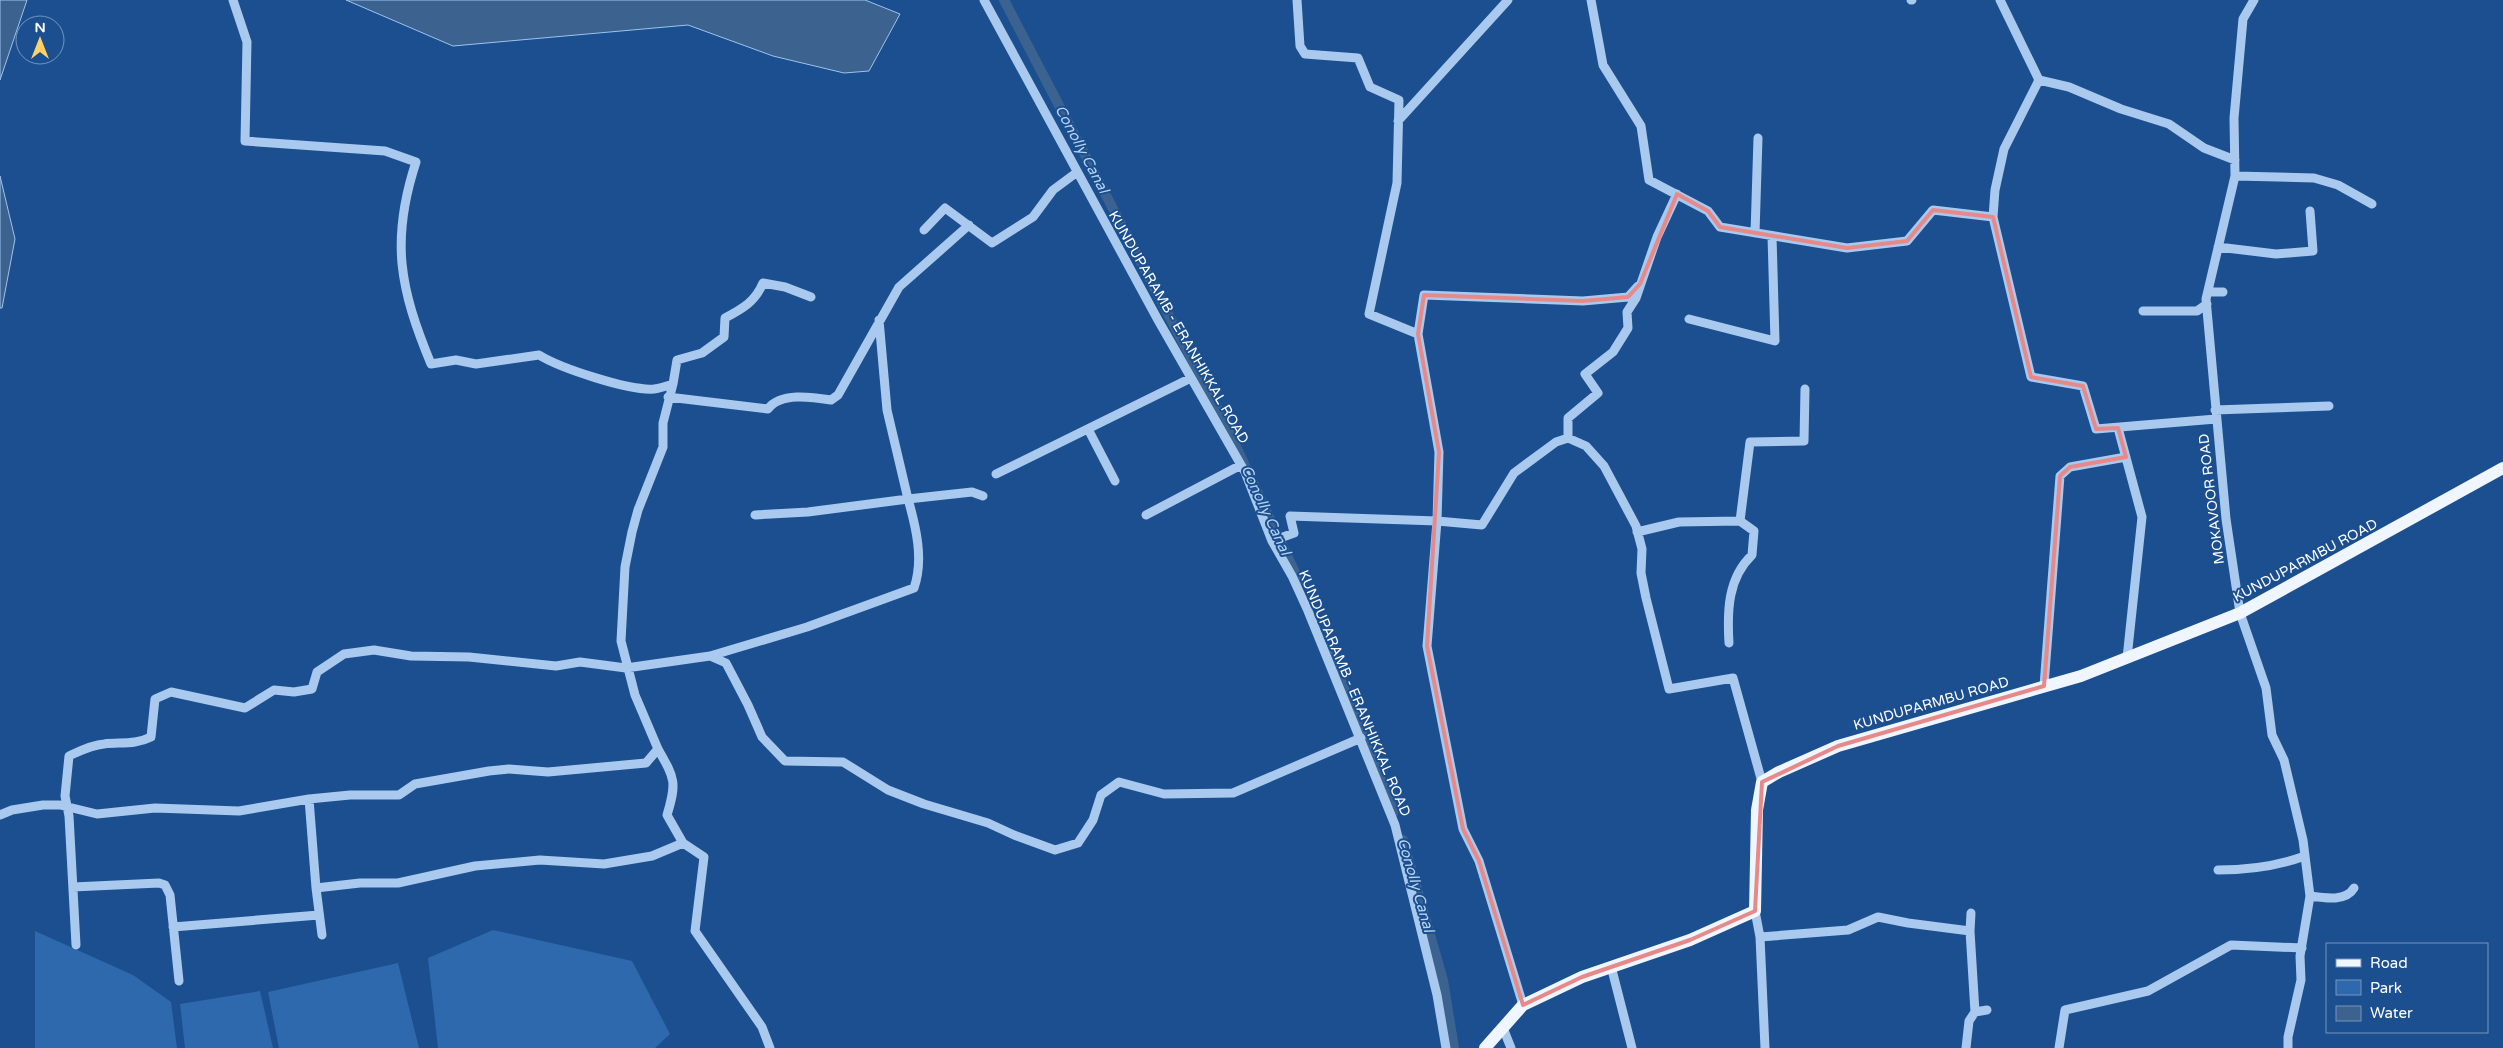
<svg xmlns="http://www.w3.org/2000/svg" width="2503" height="1048" font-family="'Varela Round',sans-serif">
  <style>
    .green { fill: #2e69ad }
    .water { fill: #3c6290; stroke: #9cc4f0 }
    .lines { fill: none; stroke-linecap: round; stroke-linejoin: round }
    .canal { stroke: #3c6290; stroke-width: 10 }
    .minor { stroke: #a9c9ee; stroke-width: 9 }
    .major { stroke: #f0f6ff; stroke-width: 12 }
    .marked { fill: none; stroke: #e88989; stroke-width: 4; stroke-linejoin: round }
    .labels { text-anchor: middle; stroke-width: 4; stroke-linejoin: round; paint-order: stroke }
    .street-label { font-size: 14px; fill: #fff; stroke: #1b4f8f }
    .water-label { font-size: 15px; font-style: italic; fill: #b5d3f5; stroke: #1b4f8f }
  </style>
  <rect width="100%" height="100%" fill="#1b4f8f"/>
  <path class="green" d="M493,930L632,961L670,1034L655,1048H438L428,958Z
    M35,931L133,975L171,1002L177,1048H35Z
    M398,963L419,1048H279L268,992Z
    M260,991L273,1048H185L180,1004Z"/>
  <path class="water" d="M0,0H27L0,80Z
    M346,0H865L900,14L869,71L844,73L773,56L688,25L453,46Z
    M0,176L15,239L2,308H0Z"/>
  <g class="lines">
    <path class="canal" d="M1004,0L1226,425L1300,583
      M1328,649L1394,812
      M1403,840L1443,980L1454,1048"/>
    <path class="minor" d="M984,0L1158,320L1245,472L1272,541L1292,576L1308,611L1395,825L1437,995L1446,1048
      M1297,0L1300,46L1305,54L1358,58L1370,87L1399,100L1397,183L1369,314L1418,334L1439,452L1437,521L1427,646L1463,829L1479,861L1523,1005
      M1591,0L1603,65L1641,126L1649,180L1708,211L1720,227L1847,248L1907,241L1933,210L1993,217L2031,377L2083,386L2096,429L2216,419
      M1911,0H1912
      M2000,0L2039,80L2069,87L2121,109L2169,124L2204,148L2235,160
      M2254,0L2243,19L2234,118L2235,176L2206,299L2226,519L2240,613L2266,688L2272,735L2284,760L2303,840L2310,896L2300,956L2301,980L2288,1037V1048
      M1398,121L1508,0
      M2235,176L2314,178L2338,185L2372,204
      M1993,217L1995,190L2004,149L2039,80
      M924,230L945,208L992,243L1033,217L1053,190L1076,173
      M1755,233L1758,138
      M2218,247L2276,254L2313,251L2310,211
      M2208,292H2223
      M2143,311H2197L2207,304
      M1689,319L1775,341L1772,236
      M1418,334L1424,295L1583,301L1628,297L1638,286
      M673,384L677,360L702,353L724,337L725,318C742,309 755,302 763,283L785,287L811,297
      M668,397L768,409C780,392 812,397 831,400L838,395L899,287L969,225
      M2215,410C2253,409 2291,407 2329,406
      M2118,428L2142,517L2127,658
      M1088,429L1115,481
      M1568,438L1586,446L1604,466L1636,526L1642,549L1641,573L1646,598L1669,689L1733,678L1762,782
      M996,474L1191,378
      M755,515L808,512L908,499L887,410L879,320
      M1146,515L1241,465
      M1740,521L1750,442L1804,441L1805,389
      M1637,532L1679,522L1740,521L1754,531L1752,555C1728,578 1727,610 1729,643
      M1272,541L1294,533L1290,516L1437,521L1482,525L1514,473L1556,442L1568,438V418L1598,393L1585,374L1613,352L1628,328L1627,312L1636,298L1657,237L1677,194
      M710,656L807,627L914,588C924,560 916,527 908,499L972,492L983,496
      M2044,686L2060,476L2070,467L2126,457
      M658,749C675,779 677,782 667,815L683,843L704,857L695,931L762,1027L770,1048
      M309,799L316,888
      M0,815L12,810L43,805H60L97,814L155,808L239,811L309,799L350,795H399L415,784L489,771L509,769L548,772L646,763L658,749L635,695L621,641L625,567L632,532L638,510L663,447V423L673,384C667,386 661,388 654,389C629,391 560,368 539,355L476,364L456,360L431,364C400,289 390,241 416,162L385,151L245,141L247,42L233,0
      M2218,870C2248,870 2277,866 2305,856
      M73,887L159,883L165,885L170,895L179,981
      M2310,896C2324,898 2346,902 2354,888
      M1755,911L1760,937L1765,1048
      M1971,913L1970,931L1975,1012
      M173,927L319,915
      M322,935L316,888L360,883H398L475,866L540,860L604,864L652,856L683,843
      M1760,937L1848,930L1878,917L1908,923L1970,931
      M76,945L69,816L65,796L69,756C80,751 91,745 104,744C121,742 135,745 151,737L155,699L171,692L245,708L274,690L294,692L312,689L317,672L344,654L374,650L411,656L469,657L556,666L580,662L626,668L710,656L726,663L748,705L762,737L785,761L843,762L888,790L924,804L988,823L1014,835L1055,850L1078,843L1093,820L1101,795L1119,782L1164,794L1233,793L1361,738
      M1611,966L1632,1048
      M1503,1028L1511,1048
      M1966,1048L1969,1021L1975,1012L1987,1010
      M2059,1048L2065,1010L2148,991L2231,945L2302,948"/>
    <path class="major" d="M1485,1048L1523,1005L1582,977L1690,940L1755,911L1757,810L1762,782L1779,772L1838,746L2081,676L2240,613L2503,468"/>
  </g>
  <path class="marked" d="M1677,194L1708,211L1720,227L1847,248L1907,241L1933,210L1993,217L2031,377L2083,386L2096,429L2118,428L2126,457L2070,467L2060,476L2044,686L1838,746L1762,782L1755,911L1690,940L1582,977L1523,1005L1479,861L1463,829L1427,646L1439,452L1418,334L1424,295L1583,301L1628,297L1640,284Z"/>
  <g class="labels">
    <g class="street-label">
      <text transform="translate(1179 327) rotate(60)" y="5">KUNDUPARAMB - ERANHIKKAL ROAD</text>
      <text transform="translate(2211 499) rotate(-97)" y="5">MOKAVOOR ROAD</text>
      <text transform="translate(2305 560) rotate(-28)" y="5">KUNDUPARMBU ROAD</text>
      <text transform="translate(1355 693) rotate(67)" y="5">KUNDUPARAMB - ERANHIKKAL ROAD</text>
      <text transform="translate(1931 703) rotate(-16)" y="5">KUNDUPARMBU ROAD</text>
    </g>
    <g class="water-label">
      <text transform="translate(1082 149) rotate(62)" y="5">Conolly Canal</text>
      <text transform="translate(1266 510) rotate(65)" y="5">Conolly Canal</text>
      <text transform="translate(1416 885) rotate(74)" y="5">Conolly Canal</text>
    </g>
  </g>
  <rect x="2326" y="943" width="162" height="90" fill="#1b4f8f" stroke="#7695bc"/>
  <rect x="2336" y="959" width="25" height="8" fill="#f0f6ff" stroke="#7695bc"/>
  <text x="2370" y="968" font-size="15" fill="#ffffff">Road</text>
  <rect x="2336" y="980" width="25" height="15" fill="#2e69ad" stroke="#7695bc"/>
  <text x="2370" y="993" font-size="15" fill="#ffffff">Park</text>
  <rect x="2336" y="1006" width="25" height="15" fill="#3c6290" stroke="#7695bc"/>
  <text x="2370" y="1018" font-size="15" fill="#ffffff">Water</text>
  <g transform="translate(40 40)"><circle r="24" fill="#1b4f8f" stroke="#7695bc"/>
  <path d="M0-4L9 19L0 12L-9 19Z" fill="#ffd166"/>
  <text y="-8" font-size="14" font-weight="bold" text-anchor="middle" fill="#ffffff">N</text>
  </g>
</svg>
